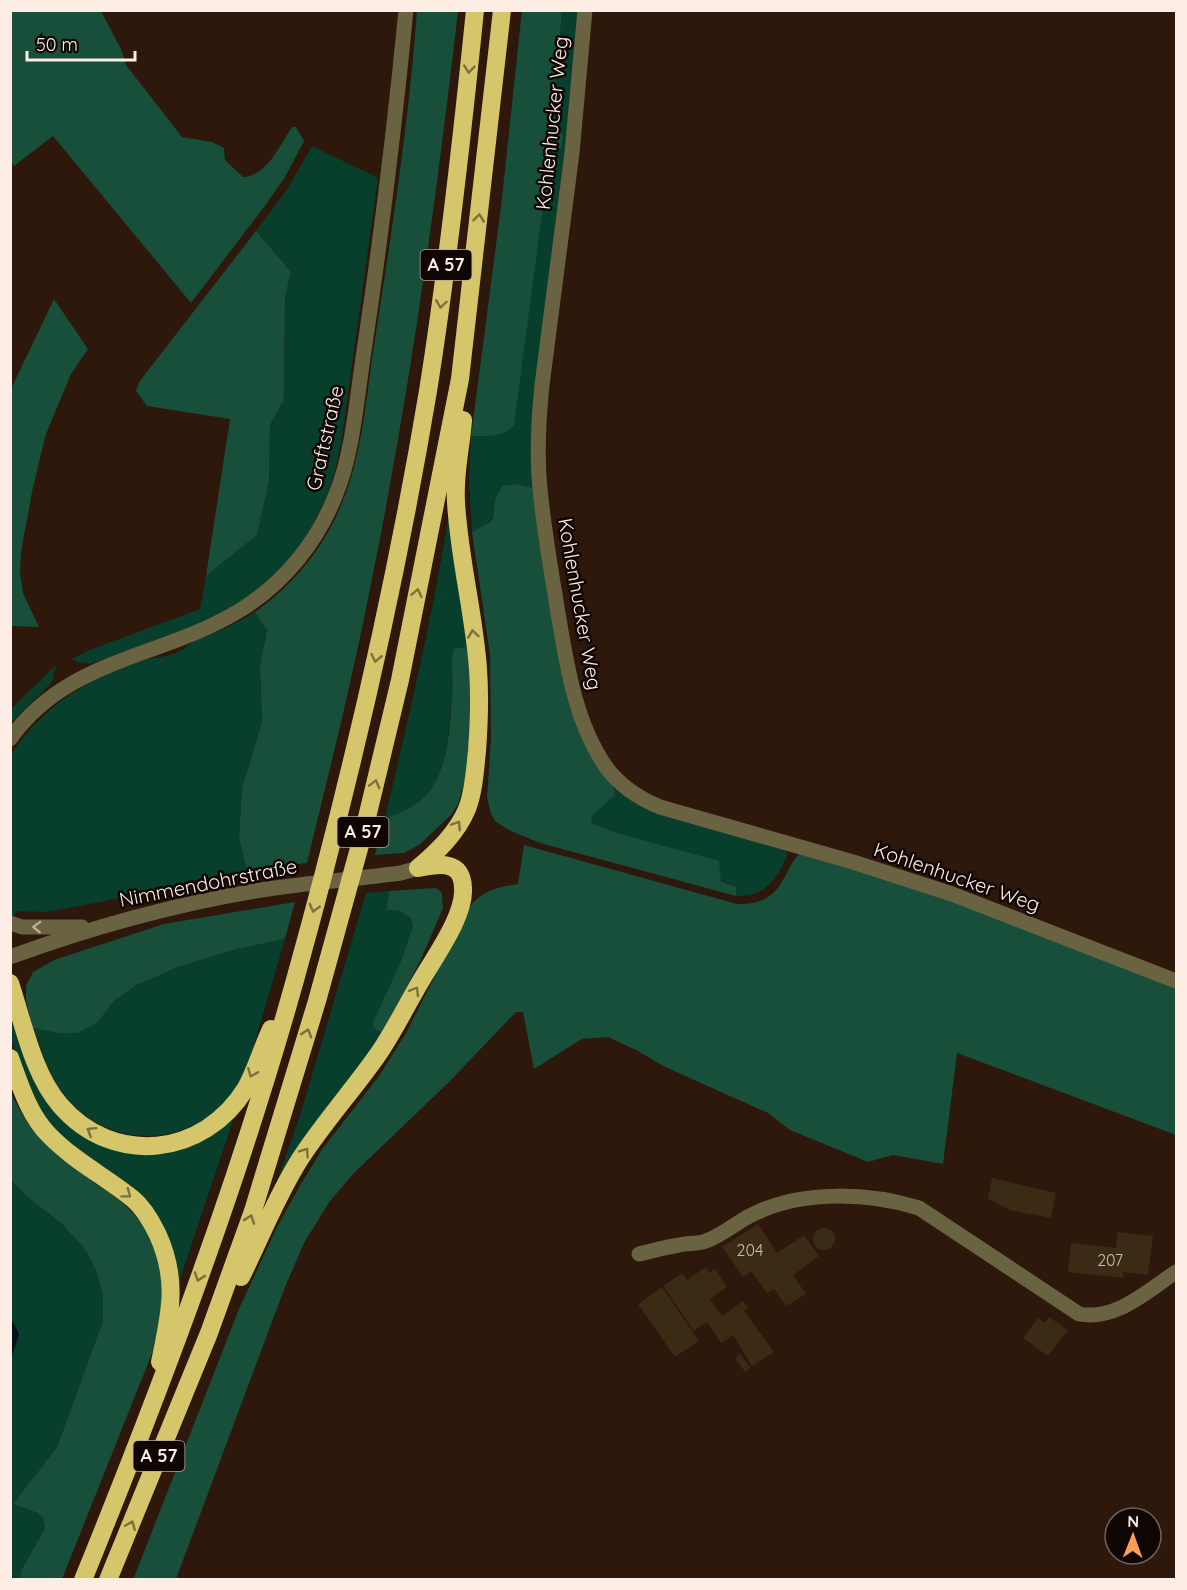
<svg xmlns="http://www.w3.org/2000/svg" width="1187" height="1590" font-family="Quicksand,sans-serif">
  <style>
    .green { fill: #073f2c }
    .forest { fill: #174f3a }
    .water { fill: #001120 }
    .building { fill: #3b2b15 }
    .lines { fill: none; stroke-linecap: round; stroke-linejoin: round }
    .minor { stroke: #696341; stroke-width: 15 }
    .highway { stroke: #d6c66b; stroke-width: 18 }
    .oneway { stroke: #7c703c }
    .oneway2 { stroke: #bbaf9b }
    .labels { text-anchor: middle; stroke-width: 5; stroke-linejoin: round; paint-order: stroke }
    .number-label { font-size: 16px; fill: #cdbcb1 }
    .shield { fill: #0f0603; stroke: #b6a8a1; stroke-width: 1.5 }
    .shield-label { font-size: 18px; font-weight: bold; fill: #feede5 }
    .street-label { font-size: 20px; fill: #feede5; stroke: #0f0603 }
  </style>
  <rect width="100%" height="100%" fill="#2e170b"/>
  <path class="green" d="M562,11H579L533,488L517,484L495,499C492,523 493,521 472,532L469,479L471,436L496,435L550,154L563,136L553,118Z
    M312,146L378,178L341,444C338,455 336,468 333,479C313,541 269,592 210,619C171,636 130,649 90,664L78,662L72,659L87,651L200,609L206,576L257,535L269,481L270,425L284,400L285,297L291,272L256,231L288,188Z
    M450,507L469,655L452,659C452,696 452,764 428,793C418,805 399,814 385,819C409,715 434,612 450,507Z
    M255,612L267,629L260,666L262,722L242,788L239,838L247,871L214,876L101,902L45,912L18,911L13,917L11,916V754C45,705 82,682 138,662C151,657 165,658 178,652C184,650 187,645 193,642C200,637 210,635 218,631C231,626 243,619 255,612Z
    M56,665L52,682L11,723V709Z
    M613,784L786,850L787,856C777,879 765,897 736,896V887L617,833L591,823V816L615,795Z
    M389,891L386,910L400,911L412,918L414,926L402,959L384,1033L275,1188L302,1109L366,893Z
    M285,939L247,1069C240,1081 234,1093 224,1103C182,1148 106,1147 66,1098C49,1077 42,1052 33,1028L59,1033L97,1023L114,1001L137,985L178,967L237,949Z
    M10,1003L38,1080L126,1150L236,1112L179,1282L172,1248L65,1143L40,1115L24,1083L11,1038Z
    M11,1180L26,1196L61,1223L84,1248L95,1268L103,1296V1321L57,1447L13,1504L38,1513L43,1518L45,1528L21,1571V1579H10V1359L19,1334L11,1319Z"/>
  <path class="forest" d="M11,10L101,11L122,51L126,65L182,137L212,142L224,148L225,160L243,177C267,176 280,145 292,127H296L304,141L285,177L267,203L191,303L53,136L14,166L11,161Z
    M522,10L562,11L553,117L563,136L561,148L555,147L550,154L514,425C503,438 486,436 471,436L501,207Z
    M417,11H458C436,204 409,397 370,589C352,681 329,772 307,863L247,871L239,838L242,788L262,722L260,666L267,630L255,612C292,586 322,550 340,508C363,456 366,395 375,339C392,230 409,121 417,11Z
    M256,231L291,272L285,297L284,400L270,425L269,481L257,535L206,576L230,419L147,406L136,391L139,382Z
    M54,299L88,349L71,374L46,434L33,487L21,552L20,573L23,593L39,627L11,626V389Z
    M517,484L533,488L561,668L613,784L615,795L592,816L591,823L617,833L719,861L721,881L736,887V896L540,843L511,831L496,822L491,814L487,797L491,739L490,655L472,532L490,522L493,517L495,499L502,486Z
    M465,647L469,655L471,711L467,772L458,804L452,814L419,845L404,853L375,855L384,819C399,814 418,805 428,793C448,769 451,721 452,690C453,676 450,663 454,649Z
    M524,845L737,904C767,904 776,895 789,869C792,863 794,858 800,854L901,883L963,905L1176,988V1135L957,1053L943,1164L893,1155L868,1162L790,1130L768,1113L663,1066L638,1051L608,1037L582,1039L534,1069L523,1012H516L449,1082L353,1174L330,1201L304,1243L285,1287L176,1579L133,1580L239,1309L277,1227L302,1182L323,1148L379,1076L406,1033L471,905C484,890 499,887 518,884Z
    M434,888L438,889L442,893L443,908L421,959L384,1033L375,1029L373,1023L402,959L413,926L411,918L400,911L386,910L389,891Z
    M295,902L285,939L237,949L178,967L137,985L114,1001L97,1023L77,1033H59L33,1028L26,1001V986L33,972L54,960L164,924Z
    M10,1090C29,1135 58,1156 96,1184C109,1192 122,1201 132,1212C169,1249 166,1305 153,1351L62,1579H21V1571L45,1528L43,1518L38,1513L13,1504L57,1447L103,1321V1296L95,1268L84,1248L61,1223L26,1196L11,1180Z"/>
  <path class="water" d="M11,1319L19,1334L11,1359L10,1319Z"/>
  <path class="building" d="M992,1178L1056,1193L1051,1218L1010,1210L988,1199Z
    M758,1224L777,1253L804,1235L819,1256L793,1275L806,1294L786,1306L774,1289L767,1293L751,1271L743,1277L722,1247Z
    M813 1239a11 11 0 1 1 22 0a11 11 0 1 1-22 0Z
    M1118,1232L1153,1236L1148,1275L1123,1272V1278L1068,1272L1071,1243L1116,1248Z
    M706,1267L710,1273L715,1269L727,1287L710,1299L722,1316L743,1301L748,1308L744,1311L774,1352L752,1366L733,1335L721,1343L707,1322L694,1331L663,1286L682,1273L687,1280Z
    M662,1287L699,1341L675,1357L638,1304Z
    M1049,1317L1068,1330L1048,1356L1023,1338L1038,1318L1044,1323Z
    M740,1354L750,1368L745,1372L735,1358Z"/>
  <g class="lines">
    <path class="minor" d="M585,10L572,153L542,385C539,415 537,446 539,476C542,520 550,563 557,607C566,660 574,721 606,767C620,786 638,798 660,807L853,862L952,894L1176,981
      M10,739C68,657 164,658 242,609C285,582 318,541 336,494C353,453 357,396 364,351C381,238 395,124 406,10
      M10,923L22,927H82
      M10,957C92,927 176,904 261,890C308,883 355,879 401,873L418,868
      M639,1254C652,1251 666,1247 679,1245C688,1243 698,1244 706,1241C725,1234 740,1219 758,1212C806,1190 870,1193 919,1208L1079,1314C1116,1321 1147,1291 1176,1272"/>
    <path class="highway" d="M418,868C437,852 457,833 467,809C474,791 475,769 477,751C479,724 480,696 478,669C474,613 459,558 456,502C454,474 461,448 463,420
      M10,983C23,1022 33,1074 60,1105C113,1167 204,1157 246,1088C256,1070 262,1048 271,1029
      M10,1058C20,1085 29,1115 49,1135C74,1161 106,1177 133,1199C144,1208 151,1221 157,1233C179,1280 170,1314 160,1362
      M241,1277C261,1237 276,1197 300,1159C324,1122 354,1089 379,1053C396,1028 409,1000 425,974C438,952 465,914 463,888C462,859 438,864 418,868
      M83,1580C163,1383 238,1184 295,980C349,786 395,589 428,391C448,265 462,138 475,10
      M108,1580L209,1333L253,1211L317,1001L363,834L400,680L460,379L502,10"/>
  </g>
  <defs><path id="oneway-chevron" d="M-2-3.5L2.5 0L-2 3.5" fill="none" stroke-width="1.6" stroke-linecap="round" stroke-linejoin="round" transform="scale(1.5)"/></defs>
  <g class="oneway">
    <use href="#oneway-chevron" transform="translate(469 69) rotate(96)"/>
    <use href="#oneway-chevron" transform="translate(479 218) rotate(-83)"/>
    <use href="#oneway-chevron" transform="translate(441 304) rotate(98)"/>
    <use href="#oneway-chevron" transform="translate(417 593) rotate(-78)"/>
    <use href="#oneway-chevron" transform="translate(473 634) rotate(-98)"/>
    <use href="#oneway-chevron" transform="translate(376 658) rotate(102)"/>
    <use href="#oneway-chevron" transform="translate(375 784) rotate(-76)"/>
    <use href="#oneway-chevron" transform="translate(457 825) rotate(-57)"/>
    <use href="#oneway-chevron" transform="translate(314 908) rotate(105)"/>
    <use href="#oneway-chevron" transform="translate(415 991) rotate(-60)"/>
    <use href="#oneway-chevron" transform="translate(307 1033) rotate(-73)"/>
    <use href="#oneway-chevron" transform="translate(252 1073) rotate(112)"/>
    <use href="#oneway-chevron" transform="translate(91 1131) rotate(-148)"/>
    <use href="#oneway-chevron" transform="translate(305 1152) rotate(-55)"/>
    <use href="#oneway-chevron" transform="translate(127 1194) rotate(37)"/>
    <use href="#oneway-chevron" transform="translate(250 1219) rotate(-71)"/>
    <use href="#oneway-chevron" transform="translate(199 1277) rotate(109)"/>
    <use href="#oneway-chevron" transform="translate(131 1525) rotate(-68)"/>
  </g>
  <use class="oneway2" href="#oneway-chevron" transform="translate(37 927) rotate(-178)"/>
  <g class="labels">
    <g class="number-label">
      <text x="750" y="1256">204</text>
      <text x="1110" y="1266">207</text>
    </g>
    <g class="shield">
      <rect x="420.5" y="250" width="51" height="30" rx="4.5"/>
      <rect x="337.5" y="817" width="51" height="30" rx="4.5"/>
      <rect x="133.5" y="1441" width="51" height="30" rx="4.5"/>
    </g>
    <g class="shield-label">
      <text x="446" y="271">A 57</text>
      <text x="363" y="838">A 57</text>
      <text x="159" y="1462">A 57</text>
    </g>
    <g class="street-label">
      <text transform="translate(552 123) rotate(-84)" y="7">Kohlenhucker Weg</text>
      <text transform="translate(325 438) rotate(-77)" y="7">Graftstraße</text>
      <text transform="translate(580 604) rotate(80)" y="7">Kohlenhucker Weg</text>
      <text transform="translate(957 877) rotate(19)" y="7">Kohlenhucker Weg</text>
      <text transform="translate(208 883) rotate(-11)" y="7">Nimmendohrstraße</text>
    </g>
  </g>
  <rect width="1187" height="1590" fill="none" stroke="#feede5" stroke-width="24"/>
  <g transform="translate(1133 1536) rotate(1)"><circle r="28" fill="#0f0603" stroke="#6f625d" stroke-width="1.5"/>
  <path d="M0-4.5L10 22L0 15L-10 22Z" fill="#fe9b59"/>
  <text y="-9" font-size="16" font-weight="bold" text-anchor="middle" fill="#feede5">N</text>
  </g>
  <path d="M27 51v9h108v-9" fill="none" stroke="#feede5" stroke-width="3"/>
  <text x="36" y="51" font-size="18" fill="#feede5" stroke="#0f0603" stroke-width="4.5" paint-order="stroke">50 m</text>
</svg>
